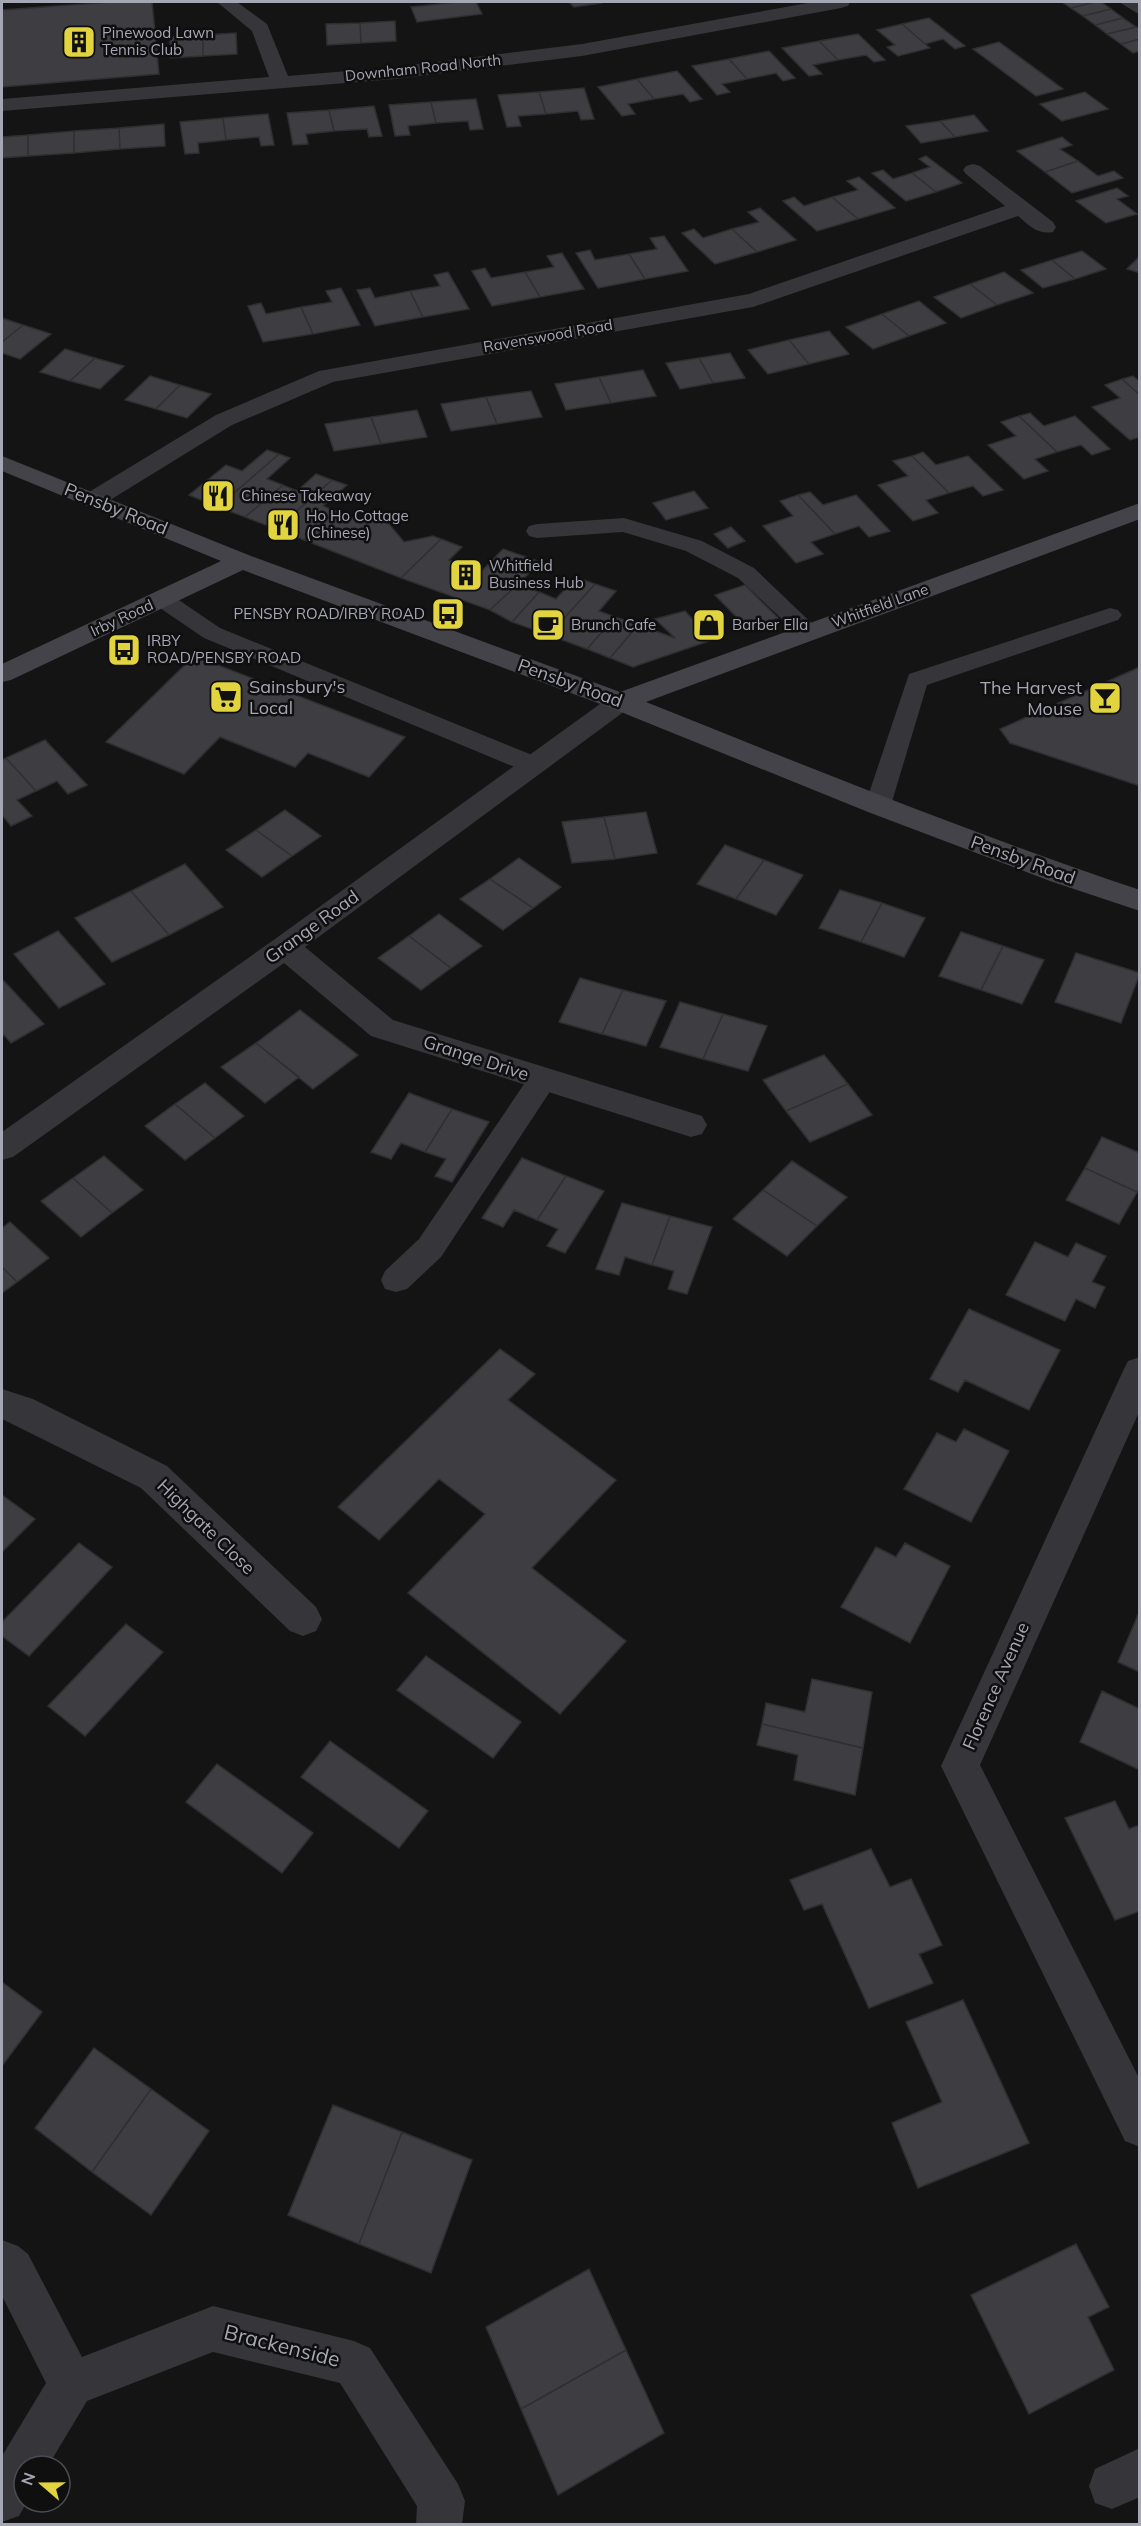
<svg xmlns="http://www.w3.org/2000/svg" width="1141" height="2526" font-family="Mulish,sans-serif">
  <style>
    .building { fill: #3e3e42; stroke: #2f2e31; stroke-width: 1.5 }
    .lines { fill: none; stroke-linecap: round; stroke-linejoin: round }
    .lane { fill: #35353a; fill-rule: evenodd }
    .street { fill: #35353a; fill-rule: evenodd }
    .secondary { fill: #434349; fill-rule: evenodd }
    .labels { text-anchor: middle; stroke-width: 5; stroke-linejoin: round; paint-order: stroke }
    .far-poi-label { font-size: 15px; fill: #a6a7b4; stroke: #0f0f10; text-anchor: start }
    .far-street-label { font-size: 15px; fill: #a6a7b4; stroke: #0f0f10 }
    .street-label { font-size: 18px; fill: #a6a7b4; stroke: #0f0f10 }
    .poi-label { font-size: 18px; fill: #a6a7b4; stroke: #0f0f10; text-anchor: start }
    .near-street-label { font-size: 21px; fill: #a6a7b4; stroke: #0f0f10 }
  </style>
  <rect width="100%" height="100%" fill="#141415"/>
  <path class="building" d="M112,2H152L159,74L2,87V10Z
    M458,2H476L482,14L417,22L411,7Z
    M569,2H600L601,3L574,7Z
    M1062,2H1095L1071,8Z
    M1095,2H1101L1111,9L1083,16L1071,8Z
    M1111,9L1123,18L1095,25L1083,16Z
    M929,18L965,46L955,49L943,39L925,44L902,24Z
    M1123,18L1136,27L1107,34L1095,25Z
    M395,21L396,41L361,43L360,23Z
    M360,23L361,43L327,45L326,24Z
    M902,24L925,44L930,48L898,56L887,47L895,45L877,30Z
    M1136,27L1140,29V39L1121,44L1107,34Z
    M236,33L237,54L203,56V35Z
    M858,34L885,60L874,62L866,55L838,60L819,41Z
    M203,35V56L170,58V37Z
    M1140,39V51L1133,53L1121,44Z
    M819,41L838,60L813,65L822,74L809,76L782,48Z
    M999,42L1063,89L1036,96L973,49Z
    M769,51L795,78L783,81L776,73L747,79L729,59Z
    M729,59L747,79L722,84L730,92L717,95L692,66Z
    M677,71L702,99L690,102L683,94L654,99L637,79Z
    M637,79L654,99L628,104L635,114L622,116L598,87Z
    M584,88L594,119L581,120L578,111L546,114L539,92Z
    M539,92L546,114L518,116L521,126L507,127L498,95Z
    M1085,92L1108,109L1062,121L1040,104Z
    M476,99L483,129L470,130L468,121L436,123L431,102Z
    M431,102L436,123L408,126L410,135L395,136L389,105Z
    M374,106L382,136L369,137L367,129L334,131L329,110Z
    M329,110L334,131L306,134L308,144L293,145L287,113Z
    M268,114L274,145L261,146L259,137L226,140L223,118Z
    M974,115L988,131L955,137L940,121Z
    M223,118L226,140L198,143L199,153L185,154L180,122Z
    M940,121L955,137L921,143L906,126Z
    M164,124L165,146L120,149L119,128Z
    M119,128L120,149L74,153V131Z
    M74,131V153L28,156V135Z
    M28,135V156L2,158V137Z
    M1062,137L1072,145L1060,149L1078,161L1045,172L1017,151Z
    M926,156L962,183L936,192L912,173L930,167L919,159Z
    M1078,161L1098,176L1114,171L1123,178L1072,193L1045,172Z
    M883,170L893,179L912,173L936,192L906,201L872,173Z
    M859,177L895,208L858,219L832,197L858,190L847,181Z
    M1117,188L1128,196L1117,199L1137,214L1106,223L1076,201Z
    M794,197L804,206L832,197L858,219L817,231L783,201Z
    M760,208L796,240L757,252L732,229L759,222L748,212Z
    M694,229L703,238L732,229L757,252L715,264L682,233Z
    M664,236L688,271L645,279L629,254L657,249L650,238Z
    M590,250L595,260L629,254L645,279L598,288L576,253Z
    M1082,251L1106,269L1075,279L1052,260Z
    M562,253L584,289L540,297L525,272L554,267L547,256Z
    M1140,256V273L1127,269Z
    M1052,260L1075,279L1043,288L1021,270Z
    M485,268L491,278L525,272L540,297L492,306L472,271Z
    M448,272L469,309L423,317L410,291L440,286L434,275Z
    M1004,272L1033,293L997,305L970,284Z
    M970,284L997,305L961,318L934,297Z
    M341,288L360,325L313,334L301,307L332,302L326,291Z
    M370,288L375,298L410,291L423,317L375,326L357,290Z
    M919,301L946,323L909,336L882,314Z
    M261,303L266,314L301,307L313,334L263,342L248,306Z
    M882,314L909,336L873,349L846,327Z
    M2,318L23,325L2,342Z
    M23,325L51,334L20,359L2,353V342Z
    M829,331L849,354L809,364L789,340Z
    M789,340L809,364L768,374L748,350Z
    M65,349L95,358L70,381L40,372Z
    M730,353L745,378L713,383L699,358Z
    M95,358L124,366L100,389L70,381Z
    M699,358L713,383L680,389L666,363Z
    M643,370L656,396L611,403L599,377Z
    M150,376L180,385L156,409L125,400Z
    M1133,376L1140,382V395L1122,379Z
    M599,377L611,403L566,410L555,384Z
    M1122,379L1140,395V437L1130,440L1092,407L1120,398L1105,385Z
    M180,385L211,394L187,418L156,409Z
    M531,391L542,417L497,424L486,397Z
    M486,397L497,424L451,431L441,404Z
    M417,410L427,437L381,444L371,417Z
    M1030,413L1044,426L1075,416L1110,449L1092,455L1081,445L1057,452L1019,416Z
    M1019,416L1057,452L1035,459L1048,471L1024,479L988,445L1016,436L1001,422Z
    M371,417L381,444L334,451L325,424Z
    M267,450L279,454L218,507L189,495L226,465L242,471Z
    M923,452L936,465L968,456L1003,490L983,496L973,486L949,493L912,456Z
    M279,454L290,458L267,479L283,485L245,517L218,507Z
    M912,456L949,493L926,500L938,513L913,521L878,485L908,476L893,461Z
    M316,474L332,480L276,529L245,517L283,485L297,491Z
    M332,480L347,485L323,506L335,511L304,540L276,529Z
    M694,491L708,508L666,520L653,503Z
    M810,492L823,505L856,495L890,531L869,537L859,526L835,534L798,495Z
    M798,495L835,534L811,542L823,554L796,563L763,526L793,516L780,501Z
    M335,511L362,522L372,513L385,519L404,542L433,536L441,539L401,578L304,540Z
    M731,527L745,541L728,548L714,534Z
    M441,539L462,547L449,560L481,572L503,549L541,562L490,610L401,578Z
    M576,577L595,584L549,635L512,622L539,592L556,599Z
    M595,584L616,591L599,611L615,617L587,649L549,635Z
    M517,585L539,592L512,622L490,610Z
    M745,585L778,618L748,629L715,595Z
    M685,611L712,640L633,667L610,658L638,625L675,638L655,619Z
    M615,617L638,625L610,658L587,649Z
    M194,656L405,737L369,777L308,753L295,767L220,737L184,774L106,742Z
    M1140,667V786L1010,743L1000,729Z
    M45,740L87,785L68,794L57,781L36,791L6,758Z
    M6,758L36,791L17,800L32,816L11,826L2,815V760Z
    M285,810L321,836L292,856L256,830Z
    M646,812L657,853L615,859L604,817Z
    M604,817L615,859L572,863L562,822Z
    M256,830L292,856L262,877L226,850Z
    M725,845L764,860L736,899L697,884Z
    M519,858L561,887L533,908L490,879Z
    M764,860L803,875L776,915L736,899Z
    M185,864L223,907L169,935L131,891Z
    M490,879L533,908L503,930L460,899Z
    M840,890L882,903L861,942L819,928Z
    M131,891L169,935L112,962L75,918Z
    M882,903L925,918L904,957L861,942Z
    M439,914L482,946L451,968L409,936Z
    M58,931L105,984L59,1008L14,954Z
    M961,932L1003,946L981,990L939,976Z
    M409,936L451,968L421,990L378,958Z
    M1003,946L1044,960L1022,1004L981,990Z
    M1076,953L1140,973L1121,1023L1055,1002Z
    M580,978L623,990L602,1034L559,1022Z
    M2,979L44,1024L11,1043L4,1035L2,1037Z
    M623,990L666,1001L646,1046L602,1034Z
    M680,1002L723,1014L703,1059L660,1047Z
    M300,1010L358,1055L313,1089L256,1043Z
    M723,1014L767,1026L748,1071L703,1059Z
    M256,1043L299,1077L265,1103L221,1067Z
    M824,1055L848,1084L786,1111L763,1080Z
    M205,1083L244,1116L215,1138L175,1104Z
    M848,1084L872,1115L810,1142L786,1111Z
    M409,1093L452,1109L425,1152L401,1143L391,1159L371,1152Z
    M175,1104L215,1138L185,1160L145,1126Z
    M452,1109L489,1122L452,1182L435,1176L446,1159L425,1152Z
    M1102,1137L1140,1153V1188L1137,1192L1085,1168Z
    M104,1156L143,1190L112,1213L73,1178Z
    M522,1158L566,1176L537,1220L514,1210L503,1227L482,1218Z
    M792,1161L847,1197L817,1226L763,1190Z
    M1085,1168L1137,1192L1119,1224L1066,1200Z
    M566,1176L604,1191L565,1253L547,1246L558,1229L537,1220Z
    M73,1178L112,1213L81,1237L41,1201Z
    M763,1190L817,1226L787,1256L733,1219Z
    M622,1203L670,1216L652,1265L625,1257L619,1275L596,1269Z
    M670,1216L712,1227L687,1294L668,1289L674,1271L652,1265Z
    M10,1222L49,1258L17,1282L2,1267V1228Z
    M1035,1242L1068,1257L1076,1243L1106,1256L1092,1282L1105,1287L1095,1308L1076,1299L1065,1321L1006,1295Z
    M2,1267L17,1282L2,1293Z
    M969,1309L1060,1350L1029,1410L965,1380L958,1392L930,1379Z
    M500,1349L535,1374L508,1400L616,1480L532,1568L626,1641L560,1714L408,1593L485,1514L439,1479L379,1540L338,1507Z
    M964,1429L1009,1451L971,1522L904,1489L937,1433L956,1442Z
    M2,1495L35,1519L2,1552Z
    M79,1543L112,1567L29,1656L2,1636V1622Z
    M905,1543L950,1566L910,1643L841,1607L876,1547L896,1557Z
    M1138,1615H1140V1672L1118,1662Z
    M126,1624L163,1652L85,1736L48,1706Z
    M426,1656L521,1722L493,1758L397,1690Z
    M812,1679L872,1692L863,1748L762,1724L766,1703L805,1712Z
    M1102,1691L1140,1709V1770L1080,1742Z
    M762,1724L863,1748L855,1795L794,1780L798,1755L757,1745Z
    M330,1741L428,1811L399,1848L301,1777Z
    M217,1764L313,1833L282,1873L186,1802Z
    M1115,1801L1129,1829L1140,1825V1911L1115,1920L1065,1818Z
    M871,1849L890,1887L911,1879L942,1945L919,1954L933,1983L869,2008L822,1904L804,1910L790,1880Z
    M2,1982L42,2012L2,2066Z
    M963,2000L1029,2143L918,2188L892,2123L942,2102L906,2022Z
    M94,2048L151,2089L92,2172L35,2128Z
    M151,2089L209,2131L151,2215L92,2172Z
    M333,2105L402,2132L359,2244L288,2215Z
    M402,2132L472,2160L431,2273L359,2244Z
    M1076,2244L1109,2307L1088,2317L1114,2370L1029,2414L971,2295Z
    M589,2269L626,2350L521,2409L486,2327Z
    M626,2350L664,2433L558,2495L521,2409Z"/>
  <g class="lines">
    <path class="lane" d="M1119,2H1140V15Z
      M624,518L702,541L754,568L821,632L817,637L809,640L801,637L738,578L686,551L623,532L537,538L529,536L526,531L529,526L537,524Z
      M162,592L170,594L220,628L542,759L545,765L542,771L533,773L524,771L204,638L154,604L150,599L154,594Z
      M1110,608L1118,610L1122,615L1118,620L927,685L891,805L887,811L878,814L869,811L865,805L909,674Z
      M543,1068L553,1071L557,1079L553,1087L441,1257L407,1289L396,1292L385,1289L381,1280L385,1271L419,1239L533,1071Z"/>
    <path class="street" d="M217,2H237L267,24L288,76L395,67L582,44L813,2H850L848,6L841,8L582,56L395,79L2,111V99L269,77L252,31Z
      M973,164L980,166L1053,222L1056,227L1053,232C1037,235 1029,225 1018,216L753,307L333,382L232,425L102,505L93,507L84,505L81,500L84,495L216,415L319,371L749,294L1005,206L966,174L963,170L966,166Z
      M620,693L629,696L633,702L629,708L305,947L393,1020L702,1116L707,1125L702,1134L691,1137L371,1036L284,963L13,1157L2,1160V1132L275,939L611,696Z
      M1140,1357V1410L980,1765L1140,2080V2147L1125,2141L941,1766L1123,1371L1128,1361Z
      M2,1389L33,1399L167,1466L316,1607L322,1619L316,1631L303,1636L290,1631L141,1488L2,1419Z
      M2,2240L18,2246L28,2254L82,2357L213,2306L354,2341L370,2348L458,2484L465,2501L462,2524H416L417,2506L340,2383L213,2352L87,2401L48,2466H24V2502H27L19,2516L2,2522V2456L46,2383L2,2296Z
      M1140,2448V2497L1112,2509L1095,2503L1089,2486L1095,2469Z"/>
    <path class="secondary" d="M2,456L251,556L620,692L1140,503V519L646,702C809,767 972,834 1140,890V911L1050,881L868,812L611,708L243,570L11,680L2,682V664L221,561L2,471Z"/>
  </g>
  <defs>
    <symbol id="building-square" viewBox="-11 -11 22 22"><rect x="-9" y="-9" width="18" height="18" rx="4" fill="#e2d43f" stroke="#0f0f10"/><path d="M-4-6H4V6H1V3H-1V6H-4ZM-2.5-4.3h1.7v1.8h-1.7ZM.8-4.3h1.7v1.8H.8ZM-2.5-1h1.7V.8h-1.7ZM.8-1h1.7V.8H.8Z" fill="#111"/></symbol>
    <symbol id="restaurant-square" viewBox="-11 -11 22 22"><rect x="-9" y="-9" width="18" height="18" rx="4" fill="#e2d43f" stroke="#0f0f10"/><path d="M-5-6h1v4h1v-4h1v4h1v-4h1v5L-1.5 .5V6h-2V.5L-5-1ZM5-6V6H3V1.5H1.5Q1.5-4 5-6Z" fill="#111"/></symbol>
    <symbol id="bus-square" viewBox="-11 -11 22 22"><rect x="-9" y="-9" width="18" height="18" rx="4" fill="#e2d43f" stroke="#0f0f10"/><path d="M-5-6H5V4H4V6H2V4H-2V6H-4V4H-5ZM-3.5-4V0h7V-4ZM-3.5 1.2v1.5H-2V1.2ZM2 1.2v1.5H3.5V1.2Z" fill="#111"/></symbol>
    <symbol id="cafe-square" viewBox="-11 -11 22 22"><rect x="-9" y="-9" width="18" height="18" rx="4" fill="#e2d43f" stroke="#0f0f10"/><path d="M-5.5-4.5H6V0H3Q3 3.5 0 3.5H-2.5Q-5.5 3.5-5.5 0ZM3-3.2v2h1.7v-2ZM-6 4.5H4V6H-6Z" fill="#111"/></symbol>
    <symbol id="shop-square" viewBox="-11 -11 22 22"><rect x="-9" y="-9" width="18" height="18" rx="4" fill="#e2d43f" stroke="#0f0f10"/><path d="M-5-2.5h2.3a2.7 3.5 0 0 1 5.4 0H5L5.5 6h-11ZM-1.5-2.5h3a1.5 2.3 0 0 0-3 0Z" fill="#111"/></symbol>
    <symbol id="supermarket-square" viewBox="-11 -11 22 22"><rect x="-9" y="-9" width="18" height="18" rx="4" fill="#e2d43f" stroke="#0f0f10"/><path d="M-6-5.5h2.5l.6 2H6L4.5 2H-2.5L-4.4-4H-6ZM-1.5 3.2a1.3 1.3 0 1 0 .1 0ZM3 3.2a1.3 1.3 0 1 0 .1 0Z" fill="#111"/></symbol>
    <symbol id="bar-square" viewBox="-11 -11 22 22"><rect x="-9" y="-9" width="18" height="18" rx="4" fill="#e2d43f" stroke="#0f0f10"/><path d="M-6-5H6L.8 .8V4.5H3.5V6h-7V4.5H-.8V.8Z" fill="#111"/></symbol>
  </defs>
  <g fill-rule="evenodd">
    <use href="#building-square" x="60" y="23" width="38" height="38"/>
    <use href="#restaurant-square" x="199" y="477" width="38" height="38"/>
    <use href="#restaurant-square" x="264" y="506" width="38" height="38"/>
    <use href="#building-square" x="447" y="556" width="38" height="38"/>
    <use href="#bus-square" x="429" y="595" width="38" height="38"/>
    <use href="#cafe-square" x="529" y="606" width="38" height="38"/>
    <use href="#shop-square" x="690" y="606" width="38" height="38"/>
    <use href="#bus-square" x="105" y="631" width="38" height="38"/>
    <use href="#supermarket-square" x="207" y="678" width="38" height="38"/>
    <use href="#bar-square" x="1086" y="679" width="38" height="38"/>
  </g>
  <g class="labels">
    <g class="far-poi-label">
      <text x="102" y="38">Pinewood Lawn<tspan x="102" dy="17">Tennis Club</tspan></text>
      <text x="241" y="501">Chinese Takeaway</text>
      <text x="306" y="521">Ho Ho Cottage<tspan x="306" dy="17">(Chinese)</tspan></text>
      <text x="489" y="571">Whitfield<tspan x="489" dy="17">Business Hub</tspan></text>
      <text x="425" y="619" text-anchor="end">PENSBY ROAD/IRBY ROAD</text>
      <text x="571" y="630">Brunch Cafe</text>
      <text x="732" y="630">Barber Ella</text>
      <text x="147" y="646">IRBY<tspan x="147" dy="17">ROAD/PENSBY ROAD</tspan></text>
    </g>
    <g class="far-street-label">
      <text transform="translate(423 68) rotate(-6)" y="5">Downham Road North</text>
      <text transform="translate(548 336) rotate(-10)" y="5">Ravenswood Road</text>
      <text transform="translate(880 606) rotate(-20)" y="5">Whitfield Lane</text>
      <text transform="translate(122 618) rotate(-25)" y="5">Irby Road</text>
    </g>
    <g class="street-label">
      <text transform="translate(116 509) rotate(22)" y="6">Pensby Road</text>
      <text transform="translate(570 683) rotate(20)" y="6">Pensby Road</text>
      <text transform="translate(1023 860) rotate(20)" y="6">Pensby Road</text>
      <text transform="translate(312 927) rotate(-36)" y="6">Grange Road</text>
      <text transform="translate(476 1058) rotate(18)" y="6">Grange Drive</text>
      <text transform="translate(206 1527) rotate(44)" y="6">Highgate Close</text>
      <text transform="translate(996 1686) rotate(-66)" y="6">Florence Avenue</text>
    </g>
    <g class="poi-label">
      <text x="249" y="693">Sainsbury's<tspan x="249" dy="21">Local</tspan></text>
      <text x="1082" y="694" text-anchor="end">The Harvest<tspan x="1082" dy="21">Mouse</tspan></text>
    </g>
    <g class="near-street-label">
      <text transform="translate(282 2346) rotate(14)" y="7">Brackenside</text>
    </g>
  </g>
  <rect width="1141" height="2526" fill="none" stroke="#a6a7b4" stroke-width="6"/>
  <g transform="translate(42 2484) rotate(290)"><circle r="28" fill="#0f0f10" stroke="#4b4c52" stroke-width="1.5"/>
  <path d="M0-4.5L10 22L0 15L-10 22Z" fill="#e2d43f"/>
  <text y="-9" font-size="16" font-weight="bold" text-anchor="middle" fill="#a6a7b4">N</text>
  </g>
</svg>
